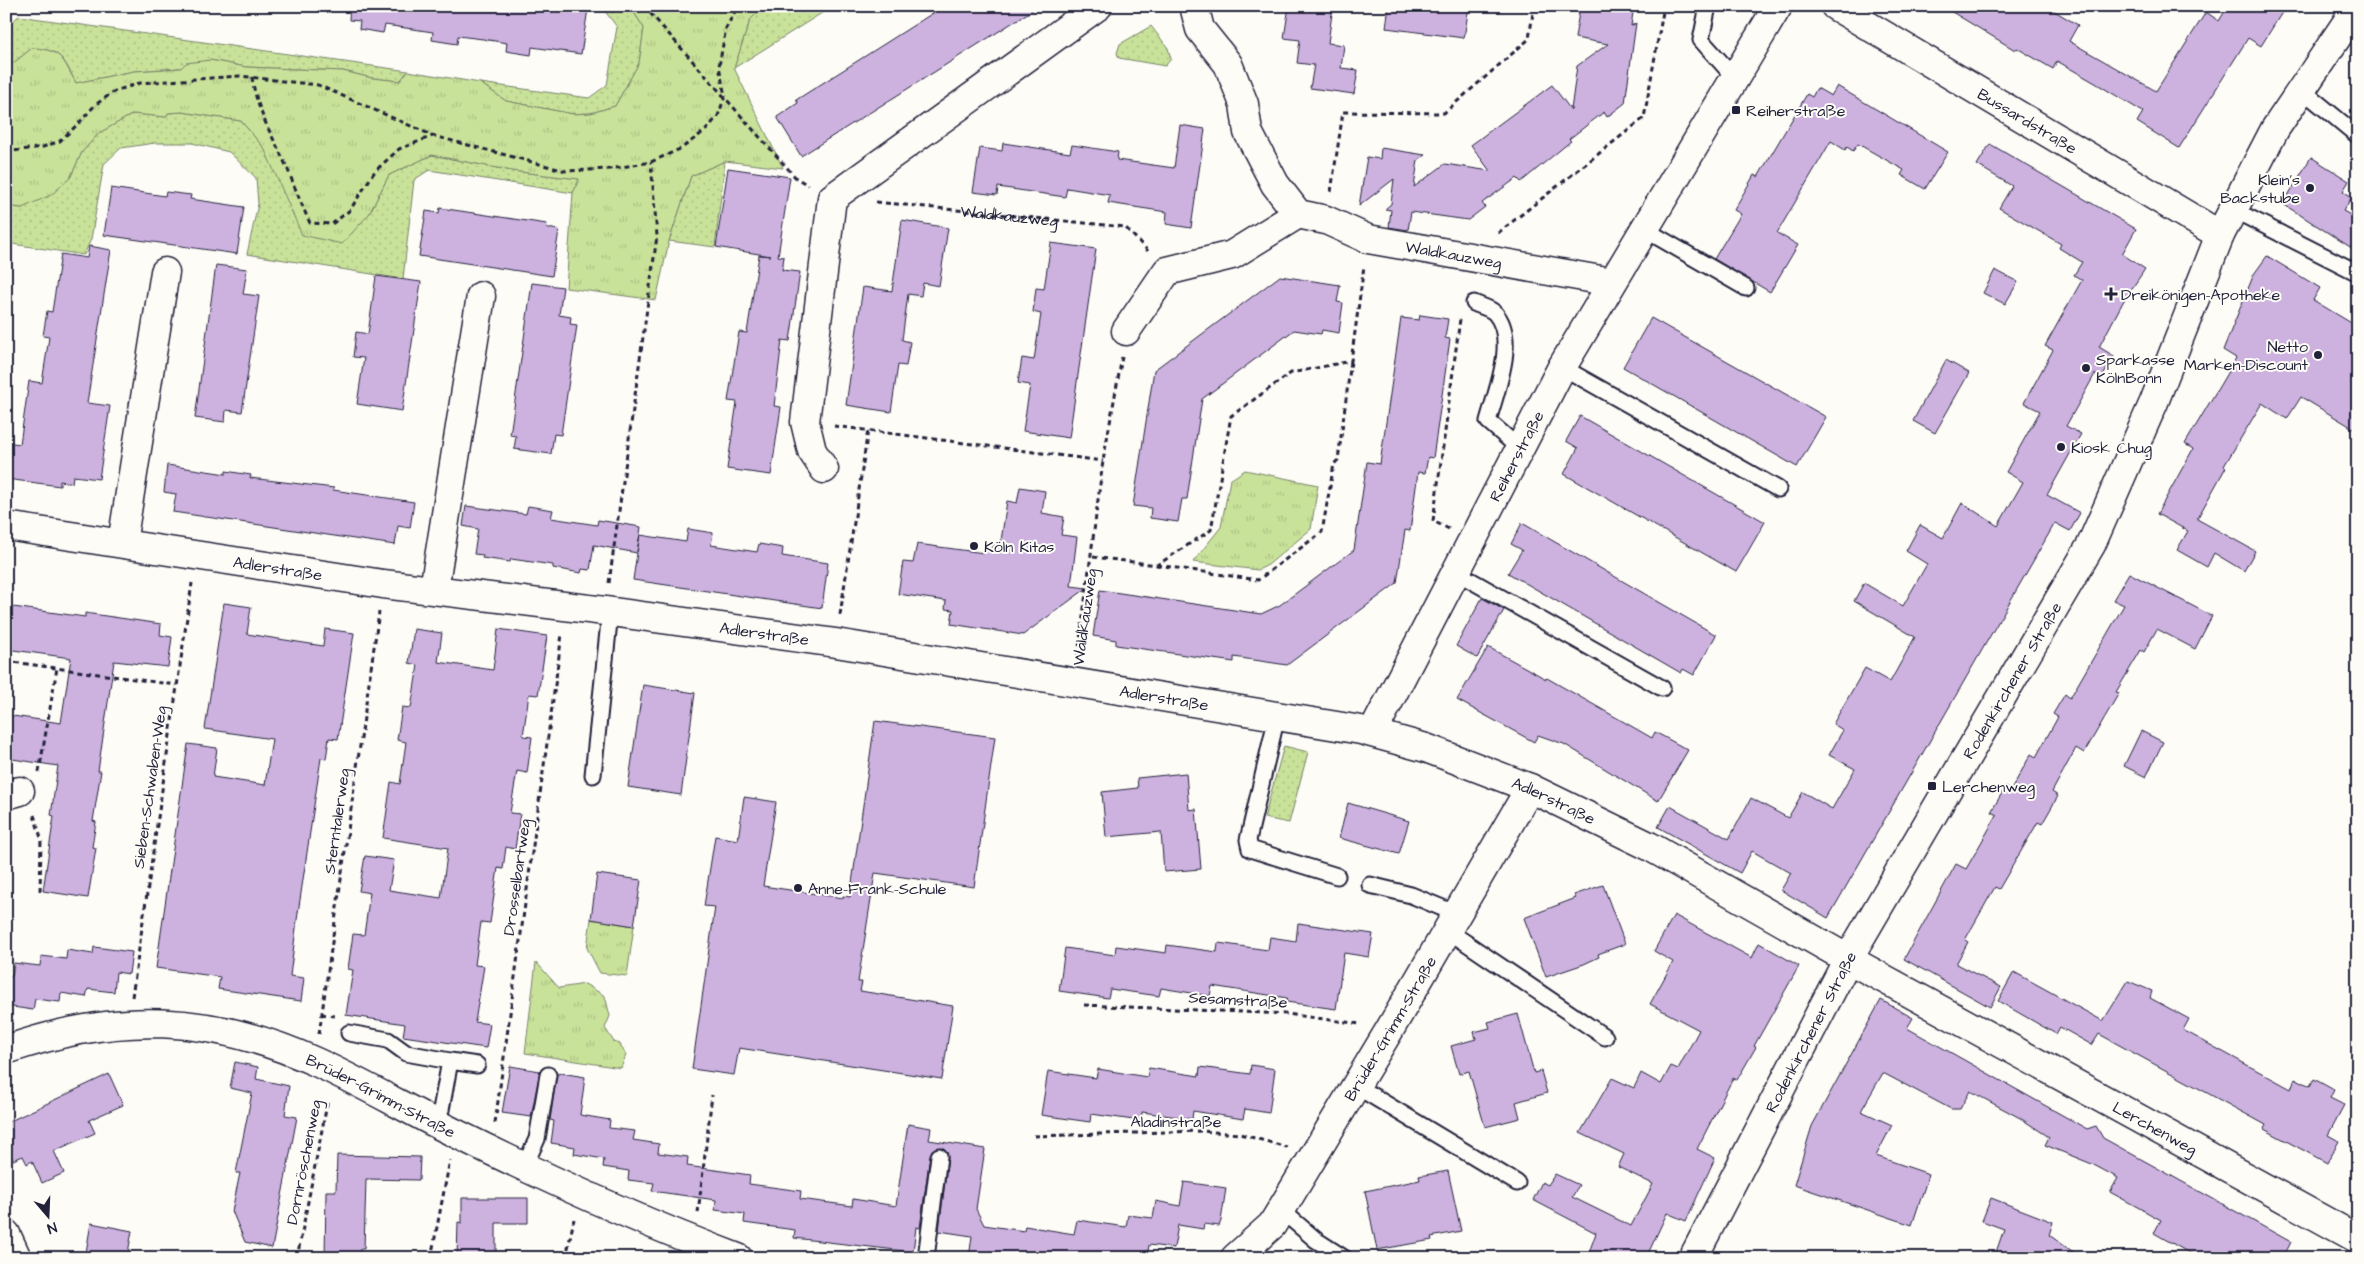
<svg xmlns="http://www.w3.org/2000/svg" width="2364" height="1264" font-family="'Architects Daughter',sans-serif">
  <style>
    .grass { fill: url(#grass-dots); stroke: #76826a }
    .park { fill: url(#park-tufts); stroke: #76826a }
    .building { fill: #cdb2e0; stroke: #22223b }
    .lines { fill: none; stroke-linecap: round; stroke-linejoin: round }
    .service-casing { stroke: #22223b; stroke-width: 19 }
    .minor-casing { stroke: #22223b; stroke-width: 31 }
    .secondary-casing { stroke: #22223b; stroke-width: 31 }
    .path { stroke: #22223b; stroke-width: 3; stroke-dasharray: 5 4; stroke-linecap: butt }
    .service { stroke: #fdfcf7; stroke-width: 15 }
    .minor { stroke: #fdfcf7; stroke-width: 28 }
    .secondary { stroke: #fdfcf7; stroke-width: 28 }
    .poi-dot { fill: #22223b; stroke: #fdfcf7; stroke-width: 2 }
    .labels { text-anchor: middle; stroke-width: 4; stroke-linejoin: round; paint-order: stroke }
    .poi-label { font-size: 16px; fill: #22223b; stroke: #fdfcf7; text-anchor: start }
    .street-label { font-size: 16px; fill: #22223b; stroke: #fdfcf7 }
  </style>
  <defs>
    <pattern id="grass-dots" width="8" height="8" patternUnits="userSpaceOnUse" patternTransform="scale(1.25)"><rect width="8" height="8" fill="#c9e299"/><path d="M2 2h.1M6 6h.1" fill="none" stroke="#acc285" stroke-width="1.8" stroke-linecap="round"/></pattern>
    <pattern id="park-tufts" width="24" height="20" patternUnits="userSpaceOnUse" patternTransform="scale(1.25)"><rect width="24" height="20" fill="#c9e299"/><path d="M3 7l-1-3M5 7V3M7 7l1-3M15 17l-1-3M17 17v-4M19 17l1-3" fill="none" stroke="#acc285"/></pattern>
  </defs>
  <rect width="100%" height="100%" fill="#fdfcf7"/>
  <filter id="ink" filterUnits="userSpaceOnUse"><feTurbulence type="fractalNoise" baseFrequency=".02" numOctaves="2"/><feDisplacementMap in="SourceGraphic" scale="10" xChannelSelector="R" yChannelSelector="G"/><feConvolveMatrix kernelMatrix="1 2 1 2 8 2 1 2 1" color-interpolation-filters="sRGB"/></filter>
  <g filter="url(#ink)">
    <path class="grass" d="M601,6H630L644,28L639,63L615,106L591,113L573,114L506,101L480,83L589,98L607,85L617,27Z
      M764,6H833L734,68L750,20Z
      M19,16L408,71L400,81L372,78L343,71L246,67L210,60L181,68L134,71L76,83C63,58 62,50 32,48L6,69V26Z
      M1151,26L1168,48L1171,59L1165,66L1119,58L1117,53L1120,44Z
      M182,112L241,121L264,148L275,171L369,214L389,175L432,155L512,171L580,179L573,193L429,170L414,180L403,279L247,254L258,204L256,178L229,152L192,143H155L121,148L104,164L91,239L84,255L6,243V206L22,208L70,178L82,152L99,133L133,114L166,117L168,113Z
      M725,161L715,247L669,241L691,176Z
      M1284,746L1308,752L1289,823L1264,818Z"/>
    <path class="park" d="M630,6H764L750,20L734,68L783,168L725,161L691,176L669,241L656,300L566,288L573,193L579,179L512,171L432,155L389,175L369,214L342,244L302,235L264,148L241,121L182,112L168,113L166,117L133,114L99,133L82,152L70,178L51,195L22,208L6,206V69L32,48C63,50 62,59 76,83L134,71L181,68L186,63L210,60L246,67L343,71L372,78L400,81L408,71L480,83L506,101L573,114L591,113L615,106L639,63L644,28Z
      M1245,470L1318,485L1311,529L1268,565L1258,570L1193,562L1221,527L1230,480Z
      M591,919L634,926L627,976L600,973L587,948Z
      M536,962L559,988L585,984L605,996L610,1016L605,1028L614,1042L620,1044L626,1055L621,1068L525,1053Z"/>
    <path class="building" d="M350,6H571L588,9L581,54L532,47L531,55L506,51L507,43L483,39L458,36L457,44L432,40L433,32L385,25L383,33L359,29L360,21L349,20Z
      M944,6H1039L801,156L777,117L798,103L796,100Z
      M1289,6H1333L1328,43L1344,45L1341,68L1358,70L1354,94L1310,88L1314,65L1297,63L1300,40L1284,38Z
      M1389,6H1469L1464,38L1386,28Z
      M1580,6H1634L1631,26L1636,23L1625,103L1607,117L1604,112L1569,139L1571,141L1521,182L1517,178L1482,203L1485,207L1468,220L1411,212L1408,230L1389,227L1391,210L1385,209L1391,204L1394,179L1359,206L1367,157L1380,159L1381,148L1425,155L1418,160L1414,187L1445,164L1490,171L1471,145L1552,85L1571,110L1577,66L1608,44L1575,38Z
      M1942,6H2046L2078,25L2069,41L2156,91L2206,12L2219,21L2228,6H2286L2261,46L2248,38L2179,148L2137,122L2143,112L2097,84L2057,61L2053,69L2017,48L2015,50Z
      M1837,86L1948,152L1925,189L1901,175L1904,170L1858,144L1853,151L1847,147L1845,150L1831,141L1777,233L1798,245L1770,292L1714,259L1741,214L1734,210L1754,175L1758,177L1807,94L1812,97L1817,88L1831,96Z
      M1180,125L1205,129L1191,228L1166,224L1167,212L1108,203L1110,195L1067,188L1065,197L998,187L997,195L973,192L980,148L1002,151L1003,143L1070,153L1072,145L1118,152L1117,160L1174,168Z
      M1990,144L2136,229L2122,254L2145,269L2123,302L2099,347L2114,356L2102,378L2095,374L2066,426L2081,434L2047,495L2080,513L2070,531L2055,523L1828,918L1781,890L1791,873L1752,851L1740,873L1658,827L1670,806L1729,839L1751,798L1788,818L1803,792L1832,809L1855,769L1829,755L1843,730L1833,724L1865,668L1890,682L1915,637L1854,601L1864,583L1903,606L1927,564L1906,551L1920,525L1943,538L1962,503L1998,526L2023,482L2006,472L2040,411L2024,403L2053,350L2045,346L2082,280L2074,275L2082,262L2059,248L2061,244L1999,208L2012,186L1977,165Z
      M2311,157L2349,181L2343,191L2352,197L2343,211L2358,219V252L2283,204Z
      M728,168L790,177L778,256L784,257L782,270L800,272L790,341L782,340L774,406L781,407L771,475L727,469L737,402L728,401L739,332L747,333L759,255L771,256L716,247Z
      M111,188L165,196L166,192L191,195L190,199L244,207L237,254L104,235Z
      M440,208L547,224L546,228L559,230L552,276L419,256L426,211L439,213Z
      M902,220L948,228L939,286L923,283L921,296L908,294L902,340L910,342L906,366L898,365L891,412L846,405L863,287L892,291Z
      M1051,243L1096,249L1069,438L1023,431L1030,385L1018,383L1022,358L1034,360L1041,314L1033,312L1036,288L1044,289Z
      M89,246L111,250L87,403L110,406L99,479L73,476L72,483L60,481V486L6,479V442L20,444L29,381L42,383L49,337L43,336L47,311L52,312L61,254L87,258Z
      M2267,256L2320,288L2313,300L2358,327V431L2301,397L2287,419L2262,403L2224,466L2226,467L2197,519L2255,551L2244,571L2214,553L2207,567L2177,550L2188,531L2157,514L2193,449L2185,444L2236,358L2223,350L2254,274Z
      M216,265L247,269L243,294L259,296L242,412L226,410L225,422L195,418Z
      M1995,270L2018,282L2005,304L1983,293Z
      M376,276L421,282L402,411L357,404L364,358L353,357L356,332L368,334Z
      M1280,276L1340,285L1337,302L1343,303L1339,333L1322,330L1321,334L1294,330L1202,399L1187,499H1182L1178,522L1150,518L1151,508L1133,506L1154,370Z
      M532,283L563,287L559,315L571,317L570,324L577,325L561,435L554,434L551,454L514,449L516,436L510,435Z
      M1420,315L1448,319L1445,338L1450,339L1433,458L1428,457L1425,473L1418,472L1410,531L1405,530L1397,583L1287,665L1234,657V662L1116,645V640L1093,636L1100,590L1261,614L1280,605L1354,550L1367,462L1380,464L1401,318L1419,320Z
      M1651,318L1826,417L1797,467L1623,367Z
      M1946,360L1969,373L1935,433L1913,421Z
      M1580,416L1765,522L1736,572L1564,474L1578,448L1566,441Z
      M167,465L226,474V471L238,473L251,475L250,478L334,488L333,490L414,502L410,528L398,526L395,545L173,512L176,494L164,492Z
      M1020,487L1045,491L1042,513L1064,517L1061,535L1077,537L1071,586L1087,588L1023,635L951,624L953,610L945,609L946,601L898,594L903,562L913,563L917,544L984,553L1001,541L1007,501L1017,503Z
      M466,506L526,514L528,506L553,510L551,518L597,525L598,520L641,527L637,552L640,535L686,542L688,529L713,533L711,545L757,552L759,544L783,548L782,556L828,563L822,608L633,580L637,553L594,545L590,570L582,569L581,573L553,568V565L511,559L510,562L482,558L483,555L474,554L478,529L463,526Z
      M1522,523L1716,635L1694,675L1683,669L1681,673L1508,573L1522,550L1511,544Z
      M2129,573L2212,616L2195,649L2157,629L2144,652L2141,650L2116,692L2119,693L2084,753L2076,748L2052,792L2058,796L2042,824L2038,822L1999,889L1995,887L1978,917L1965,940L1968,942L1956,964L2001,987L1990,1007L1904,959L1956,864L1966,869L1997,815L1991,812L2006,786L2011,790L2031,754L2036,757L2058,717L2053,714L2065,694L2070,698L2124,605L2113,600Z
      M1482,598L1504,610L1477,658L1456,646Z
      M224,603L251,607L247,634L323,646L325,629L354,633L338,739L329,738L326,759L321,758L297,920L290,976L304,978L301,1001L218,989L220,977L156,968L188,744L217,748L213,777L265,785L272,739L205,729Z
      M6,606L85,617V613L161,624L160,635L172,637L168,667L114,661L98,771H101L93,821L96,822L92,847L96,848L88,898L43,891L54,816L51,815L58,766L6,758V715L61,723L71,658L6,649Z
      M414,629L442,633L438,662L493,670L498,629L547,636L538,695L529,694L523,736L532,737L527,773L517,771L510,813L520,814L515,849L506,847L503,869L498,868L490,923L481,922L475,965L484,966L475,1022L490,1024L486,1048L403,1036L405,1024L346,1015L353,970L348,969L353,934L364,935L370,893L359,891L365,856L394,860L389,890L441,898L448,848L383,838L391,782L400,784L406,742L397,740L402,707L411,708L418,665L409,663Z
      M1488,647L1546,679L1547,678L1652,738L1655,732L1688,750L1658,801L1564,744L1538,735L1534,742L1457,700Z
      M643,685L695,693L681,795L628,787Z
      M875,721L995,737L974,887L875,873L858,982H862L860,991L953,1006L942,1079L739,1048L734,1075L692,1069L715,907L704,906L715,836L738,840L744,797L776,802L763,886L843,898V896L850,897Z
      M2141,731L2163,742L2146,777L2124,766Z
      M1186,773L1189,810L1196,809L1201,869L1164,872L1161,832L1106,837L1102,792L1138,788L1137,778Z
      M1348,803L1409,821L1399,854L1339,838Z
      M597,874L641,880L634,926L591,919Z
      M1603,885L1625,944L1598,954L1599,957L1584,964L1546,977L1524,918L1576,898L1574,895Z
      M1674,915L1752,958L1759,943L1799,966L1754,1046L1756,1047L1737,1080L1733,1078L1697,1149L1715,1158L1686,1221L1667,1213L1646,1258H1587L1596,1233L1533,1200L1542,1182L1548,1185L1555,1174L1579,1185L1572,1197L1631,1226L1653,1184L1618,1167L1624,1154L1580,1133L1612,1078L1634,1088L1641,1073L1661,1084L1671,1066L1678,1069L1699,1030L1650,1004L1673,962L1654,951Z
      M1298,923L1373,934L1369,957L1344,953L1336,1009L1286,1002L1287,998L1212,986L1210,996L1161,988L1159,996L1110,989L1108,998L1059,991L1065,948L1115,955L1116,946L1166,953L1167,945L1217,952L1218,943L1268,950L1270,937L1296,941Z
      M94,947L132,952L129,974L116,972L114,992L88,989L86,997L61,993L60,1002L35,999L33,1010L6,1006V976H12L14,963L40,966L41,956L66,959L67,950L93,954Z
      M2014,972L2103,1021L2128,981L2152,991L2150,998L2189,1019L2183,1030L2291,1089L2295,1078L2310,1086L2314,1079L2334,1090L2330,1098L2344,1105L2328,1135L2339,1141L2327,1163L2264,1129L2266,1125L2099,1034L2092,1045L2060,1027L2056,1034L1998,1001Z
      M1881,1000L1913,1018L1907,1028L2087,1129L2096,1126L2103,1138L2291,1242L2283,1258H2198L2154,1233L2161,1220L2110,1192L2118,1178L2092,1164L2045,1145L2049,1137L2020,1118L1970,1091L1960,1109H1951L1883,1073L1861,1111L1892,1125L1876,1156L1929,1174L1912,1225L1794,1185L1812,1126Z
      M1518,1014L1534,1073L1541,1071L1547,1093L1516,1102L1520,1118L1485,1127L1469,1071L1459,1074L1451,1046L1476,1039L1474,1032L1490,1028L1488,1022Z
      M235,1062L258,1067L256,1079L289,1086L285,1115L297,1117L272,1248L245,1242L232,1211L240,1173H236L252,1093L230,1088Z
      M1251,1065L1275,1069L1269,1113L1245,1109L1243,1119L1193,1111L1192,1119L1142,1112L1141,1121L1091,1114L1090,1122L1041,1115L1048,1071L1096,1078L1098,1069L1147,1077L1149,1068L1199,1076L1200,1067L1250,1074Z
      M510,1066L540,1071L531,1117L502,1113Z
      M561,1073L585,1077L580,1115L610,1120L609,1128L635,1131L633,1140L659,1144L658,1153L688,1157L687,1166L750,1175L749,1184L801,1191L800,1199L852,1206L853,1199L896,1206L908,1124L931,1128L929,1140L985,1149L976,1209L984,1225L1024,1231L1025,1226L1074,1234L1077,1220L1126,1227L1128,1215L1153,1218L1156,1201L1180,1206L1184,1182L1226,1188L1221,1221L1219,1226L1204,1224L1203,1229L1178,1225L1174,1248L1149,1245L1147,1258H969L972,1236L939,1231L948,1157L945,1149L940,1147L932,1150L930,1155L920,1228L916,1227L913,1252L794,1238L795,1230L744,1223L745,1214L715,1210L716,1200L652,1191L654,1183L628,1180L629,1171L603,1167L604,1159L574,1154L575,1147L551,1143L554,1121L550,1120L557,1074Z
      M109,1074L123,1105L89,1120L95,1133L54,1151L64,1173L42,1183L32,1161L27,1164L23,1156L13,1160L6,1146V1123Z
      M337,1155L420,1157L419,1180L366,1179L364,1249H360L359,1258H325L326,1191H336Z
      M1448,1171L1461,1231L1431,1237L1432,1240L1377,1250L1365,1191L1420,1180L1419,1176Z
      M462,1198H528V1223H496V1254L492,1253V1258H457L458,1222L462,1223Z
      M1991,1198L2053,1222L2049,1235L2082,1258H1994L2004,1229L1982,1221Z
      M91,1223L132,1231L127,1258H85Z"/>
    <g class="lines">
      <defs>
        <path id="service" d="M1708,6L1701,40L1735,78
          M2301,89L2358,136
          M2234,210L2358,273
          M1644,229L1746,288
          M1474,303C1480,306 1490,308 1495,313C1518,339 1496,391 1488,421L1520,449
          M1562,367L1778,489
          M1456,572L1662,688
          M1277,716L1248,840L1250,849L1337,876
          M593,775L610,612
          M1370,885L1411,895L1457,914
          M1447,930L1605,1037
          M349,1033L388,1040L406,1053L450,1061L441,1110L433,1122
          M450,1061L477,1065
          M1356,1086L1517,1183
          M524,1167L537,1139L548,1075
          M1281,1210L1316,1240L1344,1258
          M926,1258L939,1156"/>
        <g id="minor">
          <path id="s2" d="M1194,6L1200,29L1228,64L1244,104L1248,132L1275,184L1298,214L1326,220L1368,239L1612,282"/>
          <path id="s3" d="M1835,6L2220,235"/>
          <path d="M1126,331L1167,271L1232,255L1298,214"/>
          <path d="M824,469L812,451L805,422L832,198L1098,6"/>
          <path id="s4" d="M6,526L383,584L605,611L836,643L1361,730L1426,748L1530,788L1649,846L1848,959L2358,1239"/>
          <path d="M122,543L165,272"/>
          <path d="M434,589L481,296"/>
          <path id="s5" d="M1373,732L1562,367L1778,6"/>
          <path d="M6,795L20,791"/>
          <path id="s6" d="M6,1050C116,1011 210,1014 316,1062C364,1084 410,1111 457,1134C549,1180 642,1222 738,1258"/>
          <path d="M6,1234L17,1258"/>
          <path id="s7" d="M1235,1258L1272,1225L1390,1029L1530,788"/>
        </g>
        <g id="secondary">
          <path id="s8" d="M1693,1258L1848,959L2091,545L2154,402L2220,235L2275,129L2358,6"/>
        </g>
      </defs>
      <use href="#service" class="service-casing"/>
      <use href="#minor" class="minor-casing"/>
      <use href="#secondary" class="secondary-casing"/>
      <g class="path">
        <path d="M644,6L796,178L808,185"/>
        <path d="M252,77C257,114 274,137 288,170C295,188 302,206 310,223L332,224L350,210L375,171L399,149L433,136"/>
        <path d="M6,152L43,147L60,141L79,123L95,105L115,91L140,83L240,76L318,85L434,136L566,171L610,169L651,162L682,148L706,130L718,116L725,96L719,66L726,28L738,6"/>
        <path d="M1331,192L1343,112L1444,113L1529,39L1534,6"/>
        <path id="s1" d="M876,202L1125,227L1148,251"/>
        <path d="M1498,233L1644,118L1664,6"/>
        <path d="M834,426L1103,461"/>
        <path d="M1449,529L1433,521L1460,319"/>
        <path d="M1093,557L1157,565L1211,530L1231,416L1291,373L1351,361L1364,266"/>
        <path d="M1157,565L1258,580L1322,532L1334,464L1338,460L1351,361"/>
        <path d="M609,583L657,236L651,162"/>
        <path d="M840,615L868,430"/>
        <path d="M1078,655L1103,461L1122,357"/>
        <path d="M6,661L176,685"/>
        <path d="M39,772L57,668"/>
        <path d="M34,815L41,838L40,894"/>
        <path d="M132,997L192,583"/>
        <path d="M1084,1005L1287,1014L1360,1024"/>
        <path d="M321,1014L335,1016"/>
        <path d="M319,1034L379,612"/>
        <path d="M495,1123L562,634"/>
        <path d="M1034,1136L1201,1131L1240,1134L1287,1147"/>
        <path d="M698,1213L712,1095"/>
        <path d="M297,1258L328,1099"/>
        <path d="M431,1258L450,1160"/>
        <path d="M566,1258L574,1219"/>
      </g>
      <use href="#service" class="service"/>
      <use href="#minor" class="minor"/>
      <use href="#secondary" class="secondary"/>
    </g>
  </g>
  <g class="poi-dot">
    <rect x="1731" y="105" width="10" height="10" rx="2.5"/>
    <circle cx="2310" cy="188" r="5"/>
    <path d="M2108.5 286.5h5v5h5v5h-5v5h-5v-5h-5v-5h5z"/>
    <circle cx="2318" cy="355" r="5"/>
    <circle cx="2086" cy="368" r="5"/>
    <circle cx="2061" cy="447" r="5"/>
    <circle cx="974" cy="546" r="5"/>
    <rect x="1927" y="781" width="10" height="10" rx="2.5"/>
    <circle cx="798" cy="888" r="5"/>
  </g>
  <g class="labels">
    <g class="poi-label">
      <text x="1746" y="116">Reiherstraße</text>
      <text x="2300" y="185" text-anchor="end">Klein's<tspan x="2300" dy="18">Backstube</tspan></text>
      <text x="2121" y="300">Dreikönigen-Apotheke</text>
      <text x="2308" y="352" text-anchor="end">Netto<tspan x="2308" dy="18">Marken-Discount</tspan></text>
      <text x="2096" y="365">Sparkasse<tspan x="2096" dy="18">KölnBonn</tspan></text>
      <text x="2071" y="453">Kiosk Chug</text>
      <text x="984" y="552">Köln Kitas</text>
      <text x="1942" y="792">Lerchenweg</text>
      <text x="808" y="894">Anne-Frank-Schule</text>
    </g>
    <g class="street-label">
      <text dy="6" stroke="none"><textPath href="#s3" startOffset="224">Bussardstraße</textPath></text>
      <text dy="6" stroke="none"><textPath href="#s1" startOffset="134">Waldkauzweg</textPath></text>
      <text dy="6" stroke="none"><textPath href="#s2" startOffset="398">Waldkauzweg</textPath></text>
      <text dy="6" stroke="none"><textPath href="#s5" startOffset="311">Reiherstraße</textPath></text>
      <text dy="6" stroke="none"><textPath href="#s4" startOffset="275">Adlerstraße</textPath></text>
      <text transform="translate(1084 617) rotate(-82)" y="6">Waldkauzweg</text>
      <text dy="6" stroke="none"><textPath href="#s4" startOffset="766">Adlerstraße</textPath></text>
      <text dy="6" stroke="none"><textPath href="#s8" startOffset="660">Rodenkirchener Straße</textPath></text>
      <text dy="6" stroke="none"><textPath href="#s4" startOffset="1171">Adlerstraße</textPath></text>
      <text transform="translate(149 787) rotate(-82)" y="6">Sieben-Schwaben-Weg</text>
      <text dy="6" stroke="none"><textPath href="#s4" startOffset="1576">Adlerstraße</textPath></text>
      <text transform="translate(336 821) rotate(-82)" y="6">Sterntalerweg</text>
      <text transform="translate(516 877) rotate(-82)" y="6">Drosselbartweg</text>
      <text transform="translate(1238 999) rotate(3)" y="6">Sesamstraße</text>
      <text dy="6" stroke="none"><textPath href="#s7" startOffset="279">Brüder-Grimm-Straße</textPath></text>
      <text dy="6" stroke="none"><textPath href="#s8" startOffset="255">Rodenkirchener Straße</textPath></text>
      <text dy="6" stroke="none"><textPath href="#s6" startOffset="392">Brüder-Grimm-Straße</textPath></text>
      <text x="1176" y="1127">Aladinstraße</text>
      <text dy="6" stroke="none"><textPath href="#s4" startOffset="2261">Lerchenweg</textPath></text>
      <text transform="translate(303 1162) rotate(-79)" y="6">Dornröschenweg</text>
    </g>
  </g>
  <rect width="2364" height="1264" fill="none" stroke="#fdfcf7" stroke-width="25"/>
  <rect x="12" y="12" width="2339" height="1239" fill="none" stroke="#22223b" stroke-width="2" filter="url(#ink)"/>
  <g transform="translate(48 1216) rotate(161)" stroke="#fdfcf7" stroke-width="4" paint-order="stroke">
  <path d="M0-4L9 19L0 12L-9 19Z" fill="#22223b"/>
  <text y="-8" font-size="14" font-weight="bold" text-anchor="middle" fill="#22223b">N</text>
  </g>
</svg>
